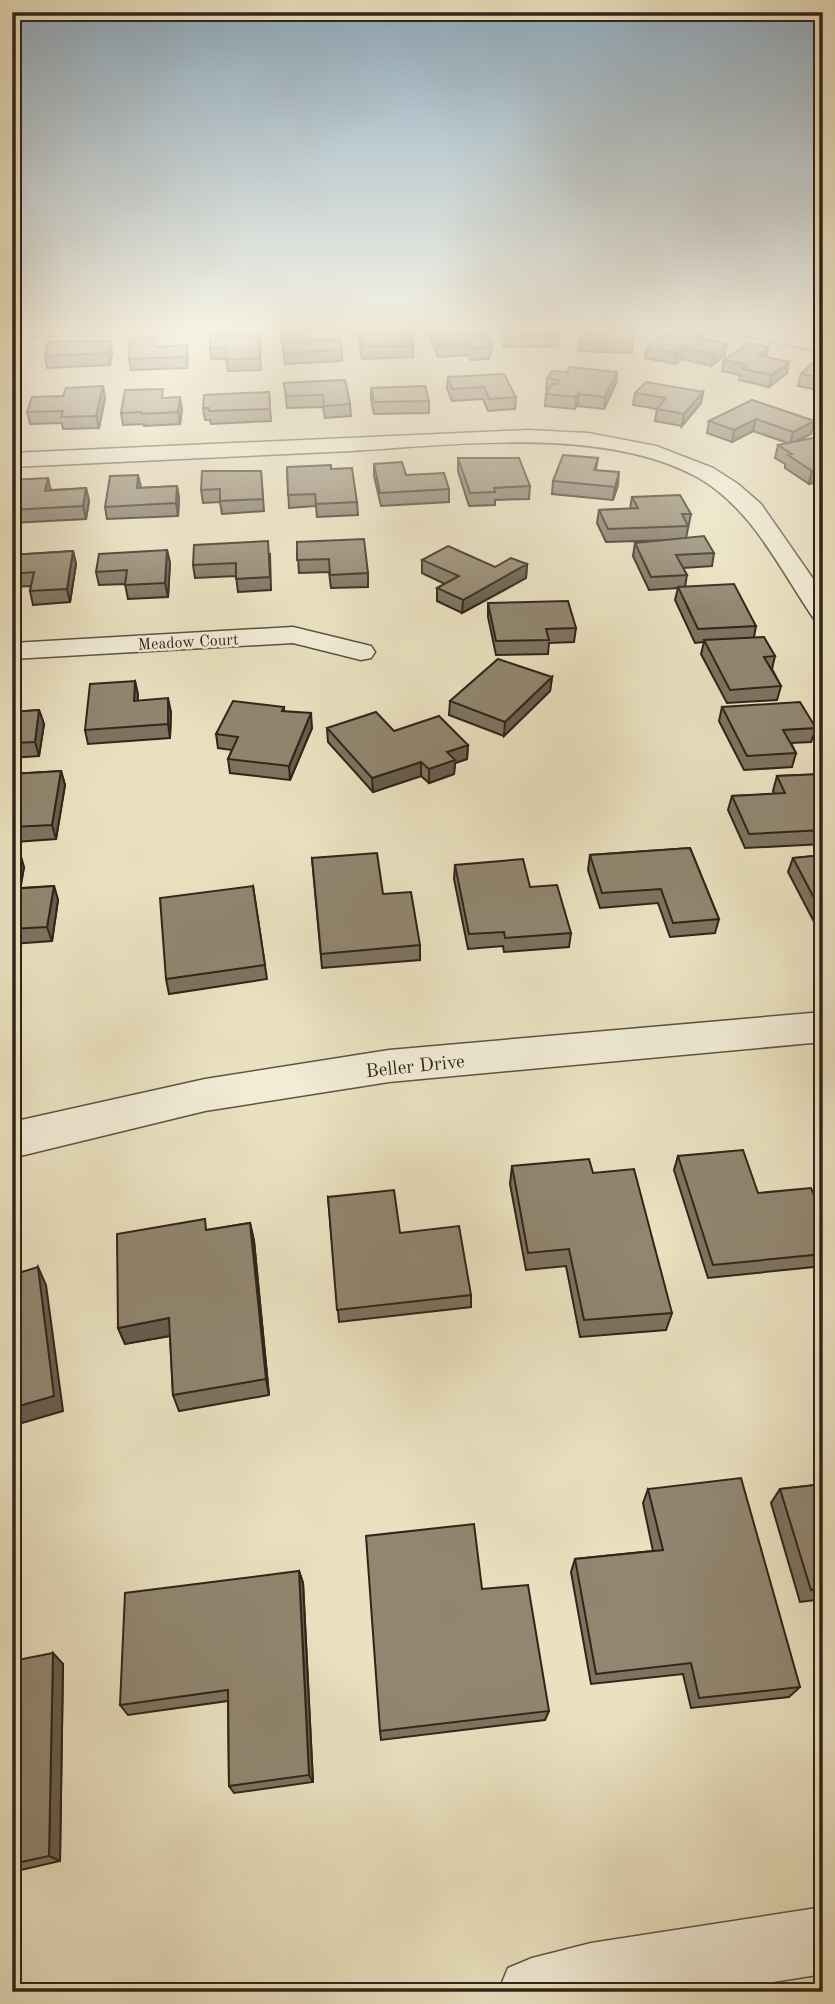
<svg xmlns="http://www.w3.org/2000/svg" width="835" height="2004" font-family="'Old Standard TT',serif">
  <style>
    .lines { fill: none; stroke-linecap: round; stroke-linejoin: round }
    .street-casing { stroke: #5f5343; stroke-width: 3 }
    .street { fill: #f1ecd6; fill-rule: evenodd }
    .wall { fill: #7d7360; stroke: #312419; stroke-width: 2 }
    .shaded-wall { fill: #665e4e; stroke: #312419; stroke-width: 2 }
    .building { fill: #918670; stroke: #312419; stroke-width: 2 }
    .labels { text-anchor: middle; stroke-width: 5; stroke-linejoin: round; paint-order: stroke }
    .far-street-label { font-size: 16px; fill: #312419; stroke: #f1ecd6 }
    .street-label { font-size: 19px; fill: #312419; stroke: #f1ecd6 }
  </style>
  <rect width="100%" height="100%" fill="#eae1c0"/>
  <filter id="stains"><feTurbulence type="fractalNoise" baseFrequency=".00286" numOctaves="4"/><feColorMatrix values="0 0 0 0 .2 0 0 0 0 .09 0 0 0 0 .02 0 0 0 .5 -.17"/></filter>
  <radialGradient id="worn" r=".72"><stop offset=".6" stop-color="#630" stop-opacity="0"/><stop offset="1" stop-color="#630" stop-opacity=".3"/></radialGradient>
  <g class="lines">
    <defs>
      <path id="street" d="M12,329H109L100,334L12,337Z
        M727,329H762L823,340V352L736,334Z
        M528,430L588,433L656,446L713,468L738,484L761,504L823,593V621L814,619C779,568 752,508 697,477C598,423 440,447 330,452C224,457 118,462 12,467V453Z
        M293,627L371,646L375,652L371,658L361,660L293,643L12,659V643Z
        M823,1012V1042L389,1082L205,1111L12,1158V1122L205,1079L389,1050Z
        M823,1907V1974L710,1992H498L508,1968L532,1958L591,1943Z"/>
    </defs>
    <use href="#street" class="street-casing"/>
    <use href="#street" class="street"/>
  </g>
  <path class="wall" d="M359,329L413,346V357L362,359L359,340Z
    M431,329H450L453,335L492,344L491,355H489V359L470,360L468,355L438,357L431,338Z
    M500,329H556L559,335L558,346L504,347L499,334Z
    M581,329L609,331L633,342L632,353L579,351Z
    M281,332L342,350V361L285,364Z
    M705,334L704,339L727,344L725,355L711,366L682,359L675,364L645,358L647,347Z
    M259,336L261,370L228,371L226,359H211L210,348Z
    M156,347L188,356L187,368L131,370L129,359Z
    M768,347L766,357L787,373L769,387L739,380L740,375L722,371L724,360Z
    M112,352L110,365L47,368L45,356Z
    M823,358V391L798,386L801,374Z
    M567,372H617L616,383L604,409L578,406V403L575,409L545,406L546,394L548,390H546L547,378Z
    M448,377L516,397L515,409L488,411L483,399L452,401L447,388Z
    M345,380L350,404L351,416L325,418L323,407L287,408L284,383Z
    M371,388L429,401V413L374,414L371,400Z
    M269,392L271,421L211,424L210,420H205L203,408Z
    M703,392L701,403L682,426L655,421L657,409L633,405L635,393Z
    M105,398L99,428L63,429L62,423L30,424L27,412Z
    M165,398L182,409L180,424L144,426V424L123,425L121,413Z
    M752,400L814,421L811,434L794,442L823,436L809,484L785,468V464L775,458L778,445L788,443L753,431L732,442L707,433L709,421Z
    M458,458L530,486L529,499L495,500V505L469,506L458,471Z
    M598,458L596,470L618,485L613,500L552,494L553,481Z
    M374,464L449,489V502L381,506L374,476Z
    M287,467L331,469L357,502L358,515L317,517L316,506L289,508Z
    M261,471L264,511L222,514L220,502L203,503L201,490Z
    M12,480L50,490L86,488L89,501L86,519L12,523Z
    M177,486L179,499L178,516L107,519L105,507L141,488Z
    M632,497L691,514L686,538L714,553L712,566L683,568L687,575L685,587L756,626L754,637L775,656L772,669L781,686L777,700L727,703L701,654L704,642L695,643L675,600L678,588L649,590L633,556L635,543L671,540L606,542L597,523L599,510L630,509Z
    M297,542L368,573V587L331,588L329,572L299,573Z
    M167,550L170,563L168,597L128,599L125,584L99,585L96,572Z
    M73,551L76,564L70,602L33,605L30,591L31,586L12,587V555Z
    M270,554L271,590L238,592L236,576L195,578L193,565Z
    M422,560L495,567L527,564L526,578L462,613L437,601V588L445,584L422,573Z
    M488,603L576,628L574,642L549,643L548,654L496,655L488,617Z
    M552,677L550,691L504,736L449,715L450,701Z
    M135,681L138,695L137,701L171,712L170,738L88,744L85,730Z
    M284,707V711L312,728L290,780L230,773L228,759L232,750L218,748L216,734Z
    M722,707L816,728L811,742L791,743L796,753L792,767L744,770L719,721Z
    M39,710L44,724L39,756L12,758V712Z
    M327,728L394,731L468,745L467,759L455,763L454,774L429,783L421,776L373,792L328,742Z
    M61,771L65,785L56,839L15,842L14,848H12V774Z
    M823,774V844L745,848L728,810L732,796L774,794L773,791L777,776Z
    M690,848L719,919L715,933L670,937L658,903L600,908L588,870L590,855Z
    M12,853L24,867L20,888L54,886L58,900L52,941L12,944Z
    M823,855V939L788,872L793,858Z
    M312,858L383,894L420,945V960L322,968Z
    M455,865L530,887L571,933L569,947L504,952L503,946L468,949L454,879Z
    M253,886L267,979L169,994L166,979Z
    M678,1156L758,1193L823,1215V1266L708,1278L674,1170Z
    M512,1166L593,1173L672,1313L666,1330L580,1337L566,1266L526,1270L510,1184Z
    M328,1197L471,1295V1307L339,1322Z
    M250,1223L254,1241L269,1395L179,1411L173,1395L170,1336L125,1344L118,1328L208,1230Z
    M823,1484V1599L800,1602L771,1503L780,1489Z
    M648,1489L800,1687L789,1697L691,1708L683,1674L591,1684L571,1572L575,1559L653,1551L643,1503Z
    M299,1571L303,1583L313,1782L234,1793L229,1786L228,1701L128,1715L120,1705Z
    M482,1589L549,1711L545,1720L381,1740L380,1731Z
    M12,1661L63,1664L60,1861L12,1872Z"/>
  <path class="shaded-wall" d="M110,341L112,352L110,365L108,353Z
    M727,344L725,355L711,366L713,354Z
    M187,345L188,356L187,368L186,357Z
    M768,347L765,358L758,355Z
    M684,348L682,359L675,364L676,353Z
    M789,362L787,373L769,387L772,375Z
    M617,372L616,383L604,409L605,397Z
    M103,386L105,398L99,428L96,416Z
    M579,391L578,403L575,409L576,397Z
    M703,392L701,403L682,426L684,414Z
    M180,397L182,409L180,424L178,412Z
    M756,419L753,431L732,442L734,430Z
    M814,421L811,434L790,444L793,432Z
    M823,469V481L809,484L812,471Z
    M619,472L618,485L613,500L615,487Z
    M138,475L141,487L139,501L137,488Z
    M48,478L51,491H45Z
    M177,486L179,499L178,516L176,503Z
    M86,488L89,501L86,519L83,506Z
    M167,550L170,563L168,597L165,583Z
    M73,551L76,564L70,602L67,589Z
    M527,564L526,578L462,613L463,600Z
    M552,677L550,691L504,736L505,722Z
    M135,681L138,695L137,715L134,701Z
    M168,698L171,712L170,738L168,724Z
    M39,710L44,724L39,756L35,742Z
    M311,713L312,728L290,780L289,766Z
    M468,745L467,759L455,763L454,774L429,783V769L447,752Z
    M421,762V776L373,792L372,778Z
    M61,771L65,785L56,839L52,825Z
    M12,833L15,842L14,848L12,844Z
    M20,853L24,867L18,903L13,889Z
    M54,886L58,900L52,941L47,927Z
    M250,1223L254,1241L269,1395L266,1379Z
    M38,1267L46,1285L63,1411L12,1426V1408Z
    M169,1318L175,1335L125,1344L118,1328Z
    M299,1571L303,1583L313,1782L309,1775Z
    M53,1653L63,1664L60,1861L49,1856Z"/>
  <path class="building" d="M359,329H386L388,336L411,335L413,346L362,347Z
    M432,329H450L453,335L487,334L492,344H488L490,347L470,348L469,344L438,345Z
    M502,329H556L559,335L505,336Z
    M581,329H609V331H633V342L580,340Z
    M674,329L705,334L699,338L727,344L713,354L684,348L676,353L647,347Z
    M304,331L307,340L339,339L342,350L284,353L281,332Z
    M210,335L259,336L260,358L226,360V348H210Z
    M130,338H155V347L187,345L186,357L129,359Z
    M110,341L108,353L45,356L48,342Z
    M748,343L768,347L758,355L789,362L772,375L742,369L747,365L724,360Z
    M818,357L823,358V378L801,374Z
    M570,367L617,372L605,397L579,394V391L576,397L546,394L552,384H557L559,380L547,378L552,371L567,372Z
    M504,374L516,397L489,399L484,387L452,389L448,377Z
    M345,380L350,404L324,406L323,395L286,396L284,383Z
    M646,382L703,392L684,414L657,409L666,398L635,393Z
    M103,386L96,416L61,417L63,411L27,412L32,397L63,396L66,388Z
    M425,386L429,401L374,402L371,388Z
    M163,389L162,398L180,397L178,412L142,414V412L121,413L125,390Z
    M269,392L270,409L209,411V408H203L204,395Z
    M752,400L814,421L793,432L756,419L734,430L709,421Z
    M823,436V469L812,471L788,455L792,454L778,445Z
    M563,455L598,458L594,470L619,472L615,487L553,481Z
    M458,458H519L530,486L494,488L495,492L470,493Z
    M402,462L406,475L444,473L449,489L380,493L374,464Z
    M331,465V469L352,468L357,502L316,504L315,494L288,495L287,467Z
    M202,471H261L263,499L220,501V489L201,490Z
    M138,475L137,488L177,486L176,503L105,507L110,476Z
    M48,478L45,491L86,488L83,506L12,510V480Z
    M680,495L691,514H682L688,526L608,529L599,510L638,508L632,497Z
    M704,536L714,553L676,555L687,575L651,577L635,543Z
    M364,539L368,573L330,575L329,559L297,560V542Z
    M268,541L270,577L236,579V563L193,565L194,545Z
    M448,546L495,567L511,558L527,564L463,600L437,588L459,576L422,560Z
    M167,550L165,583L125,585L127,570L96,572L99,554Z
    M73,551L67,589L30,591L34,572L12,574V555Z
    M734,584L756,626L698,629L678,587Z
    M568,601L576,628L546,629L549,640L496,641L488,603Z
    M764,637L775,656L764,657L781,686L730,690L704,640Z
    M498,659L552,677L505,722L450,701Z
    M135,681L134,701L168,698V724L85,730L90,684Z
    M233,701L284,707L282,711L311,713L289,766L228,759L238,737L216,734Z
    M800,702L816,728L783,730L796,753L747,756L722,707Z
    M39,710L35,742L12,743V712Z
    M376,712L394,731L439,716L468,745L447,752L455,760L429,769L421,762L372,778L327,728Z
    M61,771L52,825L12,827V774Z
    M823,774V830L749,834L732,796L785,793L777,776Z
    M690,848L719,919L673,923L661,889L602,893L590,855Z
    M12,853H20L13,889L54,886L47,927L12,929Z
    M377,853L383,894L411,892L420,945L321,954L312,858Z
    M823,855V915L793,858Z
    M523,859L530,887L557,885L571,933L505,938L504,932L469,934L455,865Z
    M253,886L265,965L166,979L160,898Z
    M743,1150L758,1193L811,1188L823,1215V1254L713,1265L678,1156Z
    M589,1159L593,1173L634,1169L672,1313L584,1320L569,1249L528,1253L512,1166Z
    M394,1190L400,1233L459,1226L471,1295L337,1310L328,1197Z
    M205,1219L206,1230L250,1223L266,1379L173,1395L169,1318L118,1328L117,1234Z
    M38,1267L54,1396L12,1408V1275Z
    M741,1478L800,1687L699,1698L691,1663L596,1674L575,1559L663,1550L648,1489Z
    M823,1484V1588L811,1590L780,1489Z
    M474,1524L482,1589L528,1585L549,1711L380,1731L366,1536Z
    M299,1571L309,1775L229,1786L228,1690L120,1705L125,1593Z
    M53,1653L49,1856L12,1864V1661Z"/>
  <linearGradient id="sky" x2="0" y2="1"><stop stop-color="#8facc1"/><stop offset="0.54" stop-color="#f6f2e3"/><stop offset="1" stop-color="#f6f2e3" stop-opacity="0"/></linearGradient>
  <rect width="835" height="609" fill="url(#sky)"/>
  <g class="labels">
    <g class="far-street-label">
      <text transform="translate(188 641) rotate(-3)" y="6">Meadow Court</text>
    </g>
    <g class="street-label">
      <text transform="translate(415 1065) rotate(-6)" y="7">Beller Drive</text>
    </g>
  </g>
  <rect width="835" height="2004" fill="none" stroke="#eae1c0" stroke-width="42"/>
  <rect x="14" y="14" width="807" height="1976" fill="none" stroke="#312419" stroke-width="3.5"/>
  <rect x="21" y="21" width="793" height="1962" fill="none" stroke="#312419" stroke-width="2"/>
  <rect width="100%" height="100%" filter="url(#stains)"/>
  <rect width="100%" height="100%" fill="url(#worn)"/>
</svg>
